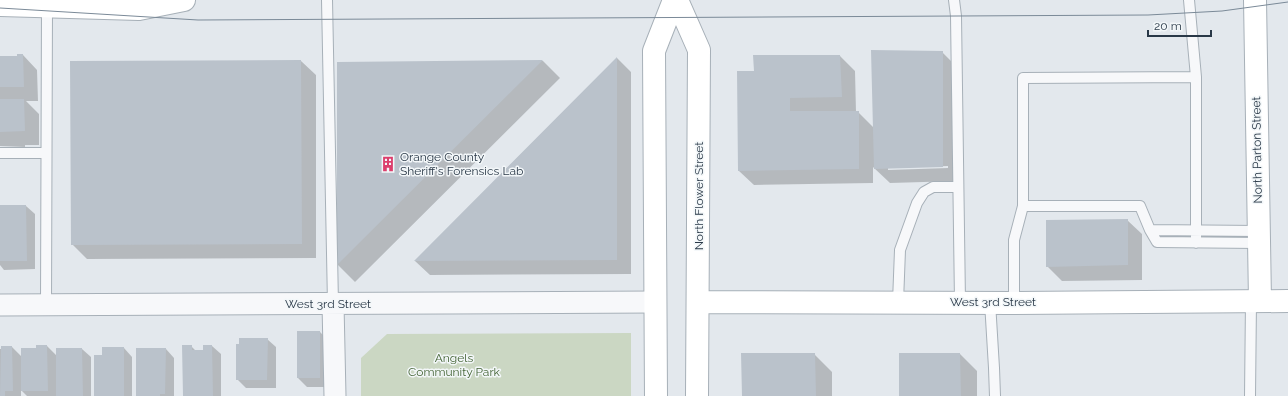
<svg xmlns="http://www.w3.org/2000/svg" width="1288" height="396" font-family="Raleway,sans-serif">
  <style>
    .green { fill: #cbd7c3 }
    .shadow { fill: #0003; fill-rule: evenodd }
    .building { fill: #bac2cb }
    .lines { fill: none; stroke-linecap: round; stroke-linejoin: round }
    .lane-casing { stroke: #a7b0b8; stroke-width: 12 }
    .street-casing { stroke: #a7b0b8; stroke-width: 23 }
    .secondary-casing { stroke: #a7b0b8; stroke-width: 24 }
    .lane { stroke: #f7f8fa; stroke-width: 10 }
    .street { stroke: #f7f8fa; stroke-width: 21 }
    .secondary { stroke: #fff; stroke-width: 22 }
    .tram { stroke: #7b8a98; stroke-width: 1 }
    .labels { text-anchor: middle; stroke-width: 3; stroke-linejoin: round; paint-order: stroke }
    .street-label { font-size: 12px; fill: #293847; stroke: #f3f7f9 }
    .poi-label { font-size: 12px; fill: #293847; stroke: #f3f7f9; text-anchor: start }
    .park-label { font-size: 12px; fill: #446435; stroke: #f3f7f9 }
  </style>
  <rect width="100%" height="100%" fill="#e3e8ed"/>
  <path class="green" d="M631,333V396H361V358L387,334Z"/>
  <path class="shadow" d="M942,52L957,67L958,181L890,183L873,167V183L754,185L739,171L755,72L840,56L855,71L856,112H858L874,128ZM948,166V168L888,170V168Z
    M23,55L37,70L38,101H26L39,114V145H25V147L0,146V57H18Z
    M617,58L631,72V274L430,275L415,261Z
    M301,61L316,75V258L87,259L72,244L71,62Z
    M543,61L560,78L355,282L338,265V63Z
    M0,206H26L35,214V269L4,270L0,265Z
    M1127,220L1142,234V280L1062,281L1047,266Z
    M298,332H320L329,341V387H307L298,378Z
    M267,339L276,347V388H246L237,379Z
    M47,346L57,356V349H82L91,357V396H57L56,395V396H27L21,390V396H0V349H2V347H12L22,357L37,349Z
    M191,346L196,351H204L212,346L221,354V396H184Z
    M124,348L132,357V396H95L103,356Z
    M166,349L174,358V396H137Z
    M814,354L832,372V396H743Z
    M960,354L977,371V396H900Z"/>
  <path class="building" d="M871,50L943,51V167L874,169Z
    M17,54H23L24,87H0V56H17Z
    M753,55H840L842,97L790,98V111H859V169L738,171L737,71H754Z
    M617,57V260L414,261Z
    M301,60L302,244L71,245L70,61Z
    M543,60L337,265V62Z
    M0,99H24L25,131L0,132Z
    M0,205H26L27,261H0Z
    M1128,219V265L1046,267V220Z
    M297,331H320V378H297Z
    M239,338H268L267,380H236V344H239Z
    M36,345H47L48,391H21V348H36Z
    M182,345H192V350H203V345H212L213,396H183Z
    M1,346H12L13,391H5V396H0Z
    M102,347H124V396H94V355H102Z
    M56,348H82L83,396H56Z
    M136,348H166L165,394H160V396H136Z
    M741,353H815L816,396H742Z
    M899,353H960L961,396H899Z"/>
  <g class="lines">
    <defs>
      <path id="lane" d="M327,0L333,304
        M954,0L956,16L960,302
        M1189,0L1196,77V243
        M0,153H46
        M1023,206H1140L1150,230
        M1258,231L1150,230L1157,242L1258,243
        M898,302L900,250L917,203L924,192L933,187H958
        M990,302L994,368L995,396
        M1014,303V240L1023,206V78L1196,77
        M46,305L47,7
        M1250,396L1251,301"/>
      <path id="street" d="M333,304L335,396
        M0,305L655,302"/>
      <path id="secondary" d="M677,0L699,50L697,396
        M1255,0L1260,301
        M0,5L139,9L184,0
        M698,302L1014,303L1288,301
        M656,396L654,51L674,0"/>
    </defs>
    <use href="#lane" class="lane-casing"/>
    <use href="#street" class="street-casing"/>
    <use href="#secondary" class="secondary-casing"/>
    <use href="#lane" class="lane"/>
    <use href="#street" class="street"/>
    <use href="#secondary" class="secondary"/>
    <path class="tram" d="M0,8L198,20L1148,15L1222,11L1288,2"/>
  </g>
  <defs>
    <symbol id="building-bare" viewBox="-9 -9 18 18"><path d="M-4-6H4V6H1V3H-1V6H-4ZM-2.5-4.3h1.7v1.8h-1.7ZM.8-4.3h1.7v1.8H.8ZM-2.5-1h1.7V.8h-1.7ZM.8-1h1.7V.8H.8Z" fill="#dc3e6c" stroke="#f3f7f9" stroke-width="2.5" paint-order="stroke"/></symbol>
  </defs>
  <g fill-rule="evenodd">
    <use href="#building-bare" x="377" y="153" width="22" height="22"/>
  </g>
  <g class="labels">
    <g class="street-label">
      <text transform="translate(1257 150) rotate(-91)" y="4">North Parton Street</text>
      <text transform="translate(699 196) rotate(-90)" y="4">North Flower Street</text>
      <text x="993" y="306">West 3rd Street</text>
      <text x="328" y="308">West 3rd Street</text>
    </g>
    <g class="poi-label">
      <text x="400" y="161">Orange County<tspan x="400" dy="14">Sheriff's Forensics Lab</tspan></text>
    </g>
    <g class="park-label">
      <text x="454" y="362">Angels<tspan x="454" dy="14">Community Park</tspan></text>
    </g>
  </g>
  <path d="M1148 30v6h63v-6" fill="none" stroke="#293847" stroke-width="2"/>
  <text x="1154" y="30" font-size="12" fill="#293847" stroke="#f3f7f9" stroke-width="3" paint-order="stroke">20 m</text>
</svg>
